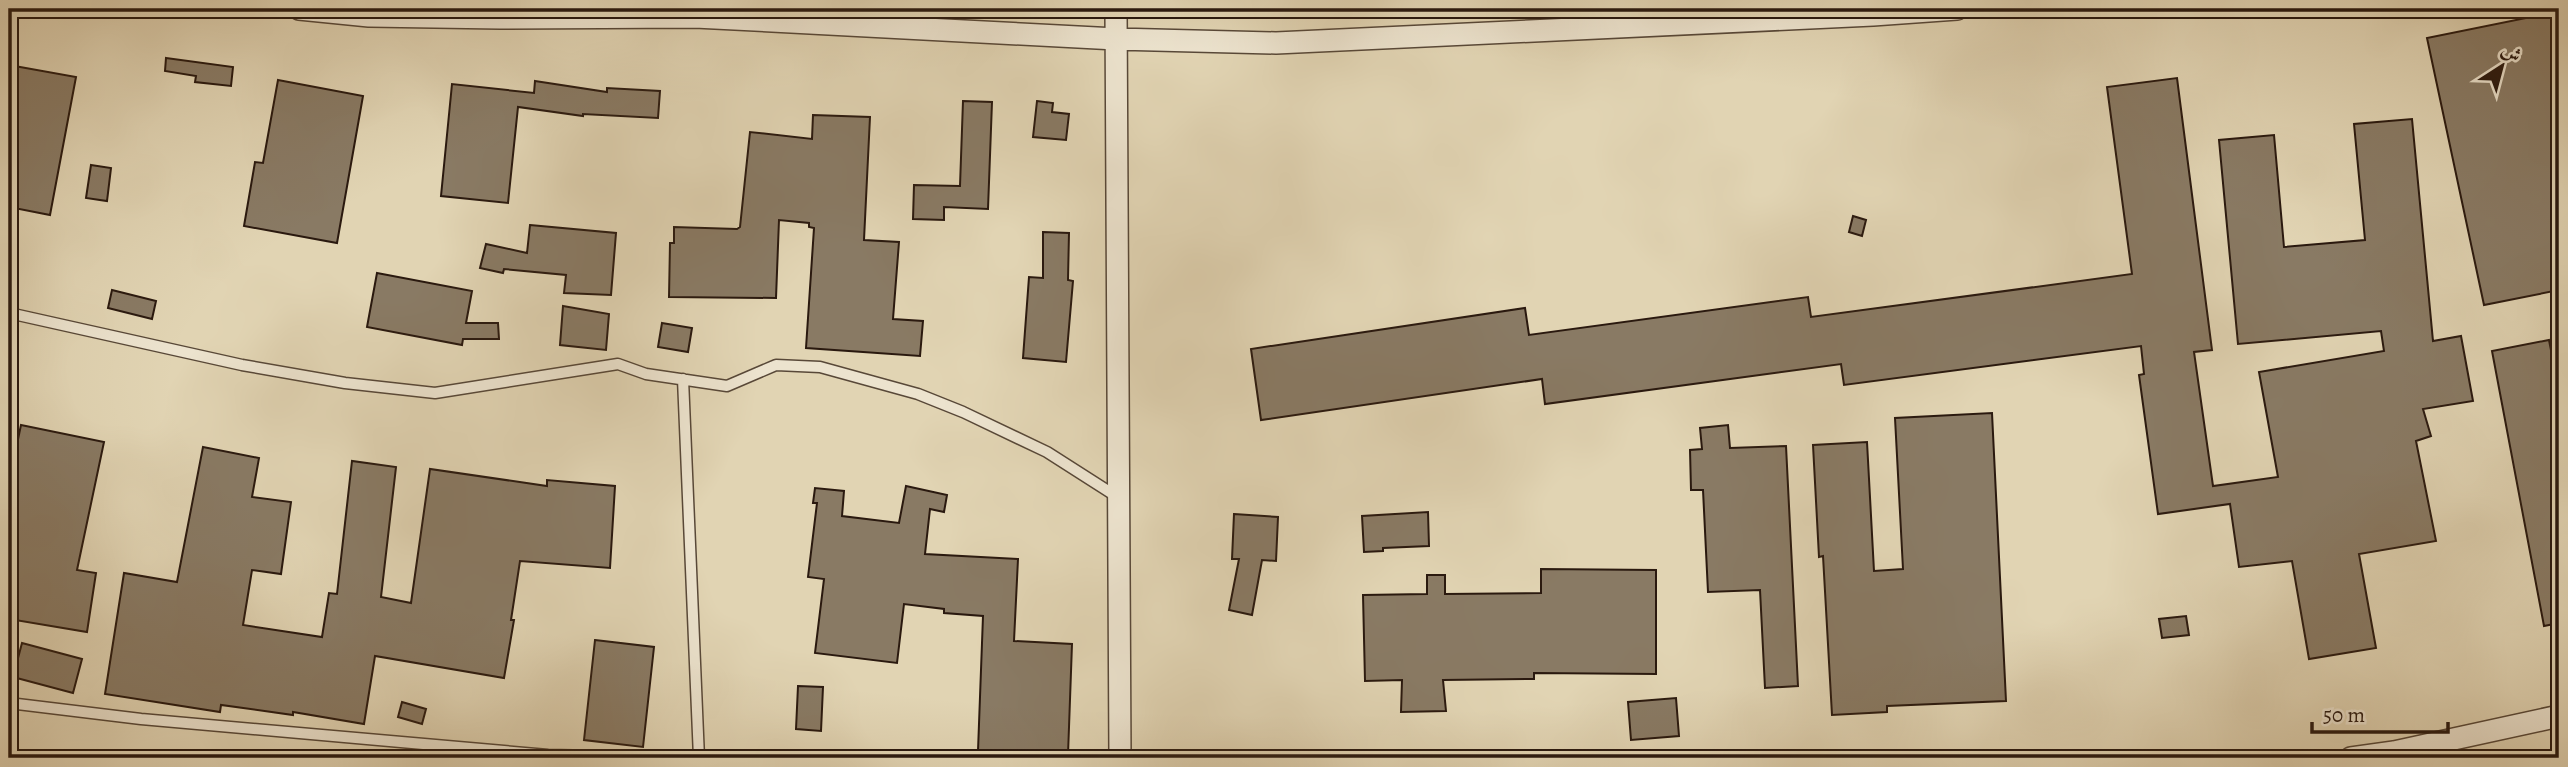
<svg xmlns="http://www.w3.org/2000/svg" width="2568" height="767" font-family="Alegreya,Amiri,serif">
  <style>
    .building { fill: #897a64; stroke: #2a190f; stroke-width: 2 }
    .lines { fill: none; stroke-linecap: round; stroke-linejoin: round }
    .lane-casing { stroke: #584838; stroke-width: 13 }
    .street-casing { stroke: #584838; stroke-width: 24 }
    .lane { stroke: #ece3ce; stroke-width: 10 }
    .street { stroke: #ece3ce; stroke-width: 21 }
  </style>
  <rect width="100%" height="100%" fill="#e1d4b3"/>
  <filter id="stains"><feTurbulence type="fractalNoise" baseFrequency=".00286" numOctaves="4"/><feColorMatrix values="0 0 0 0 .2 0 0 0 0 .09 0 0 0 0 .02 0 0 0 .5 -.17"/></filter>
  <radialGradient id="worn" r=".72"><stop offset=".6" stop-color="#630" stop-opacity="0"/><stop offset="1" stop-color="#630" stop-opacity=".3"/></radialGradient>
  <path class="building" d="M2556,12L2559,29V290L2484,305L2427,38Z
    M166,58L233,67L231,86L195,82L196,76L165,71Z
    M9,65L76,77L50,215L9,207Z
    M2177,78L2212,350L2194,352L2213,486L2278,477L2259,372L2384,351L2381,331L2238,344L2219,140L2274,135L2284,247L2365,240L2354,124L2412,119L2433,341L2461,336L2473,401L2423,409L2431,436L2416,441L2436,541L2359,554L2376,648L2309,659L2292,561L2239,567L2230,504L2158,514L2139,375L2144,374L2141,346L1844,385L1841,364L1545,404L1542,379L1261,420L1251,349L1525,308L1529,335L1808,297L1811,317L2132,274L2107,87Z
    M278,80L363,96L337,243L244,226L255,162L263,163Z
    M535,81L607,92V88L660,91L658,118L583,114V116L518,107L508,203L441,196L452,84L534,93Z
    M963,101L992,102L988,209L944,207V220L913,219L914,185L960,186Z
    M1037,101L1053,103L1052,112L1069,114L1066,140L1033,137Z
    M813,115L870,117L864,240L899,242L893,319L923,321L920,356L806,348L814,228L809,227V223L779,220L776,298L669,297L670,243H674V227L737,229L740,227L750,132L812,139Z
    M91,165L111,168L107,201L86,198Z
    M1853,216L1866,220L1862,236L1849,232Z
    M530,225L616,233L611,295L564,293L566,275L504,269L503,273L480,268L486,244L527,253Z
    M1043,232L1069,233L1068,280L1073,281L1066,362L1023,358L1029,277L1043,278Z
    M377,273L472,291L466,323H498L499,339H463L462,345L367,327Z
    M112,290L156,301L152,319L108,308Z
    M563,306L609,314L606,350L560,345Z
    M662,323L692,328L688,352L658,347Z
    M2549,340L2559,391V623L2544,626L2492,351Z
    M1992,413L2006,701L1887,706V712L1832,715L1823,556L1819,557L1813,445L1867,442L1874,571L1903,569L1895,418Z
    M21,425L104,442L77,570L96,573L87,632L9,619V482Z
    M1728,425L1730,448L1786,446L1798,686L1765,688L1760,590L1708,592L1703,490H1691L1690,450L1702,449L1700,428Z
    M203,447L259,458L252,497L291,502L281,574L252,570L243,625L322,637L329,593L337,594L352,461L396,467L381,597L411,603L430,469L547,486V480L615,486L610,568L520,561L511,620H514L504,678L375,656L364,724L293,712V715L221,705L220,712L105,694L124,573L177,582Z
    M906,486L947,495L944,512L930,509L925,554L1018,559L1014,641L1072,644L1068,755L978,751L983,616L944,613V609L904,604L897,663L815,653L824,579L808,577L817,503H813L815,488L844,491L842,516L899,523Z
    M1428,512L1429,546L1383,548V551L1364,552L1362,516Z
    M1234,514L1278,517L1276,561L1262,560L1252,615L1229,610L1239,559H1232Z
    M1541,569L1656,570V674L1534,673V679L1443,680L1446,711L1401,712L1402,680L1365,681L1363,595L1427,594V575H1445V594L1541,593Z
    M2186,616L2189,635L2162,638L2159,619Z
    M595,640L654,647L643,747L584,740Z
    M22,643L82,659L73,693L13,677Z
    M798,686L823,687L821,731L796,729Z
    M1676,698L1679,736L1631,740L1628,702Z
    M402,702L426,709L422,724L398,717Z"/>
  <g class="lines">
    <defs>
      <path id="lane" d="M9,313L242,365L345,383L435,393L618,364L646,374L727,386L776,365L820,367L918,394L963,412L1047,452L1119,498
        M683,379L699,758
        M9,703L141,719L548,755L700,758"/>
      <path id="street" d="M299,9L369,16L500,18L695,17L1116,39L1276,43L1873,15L1957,9
        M1116,9L1120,758
        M2351,758L2394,752L2559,716"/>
    </defs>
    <use href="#lane" class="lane-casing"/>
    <use href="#street" class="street-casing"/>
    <use href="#lane" class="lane"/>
    <use href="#street" class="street"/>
  </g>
  <rect width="2568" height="767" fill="none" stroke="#e1d4b3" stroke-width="35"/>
  <rect x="10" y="10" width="2547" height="746" fill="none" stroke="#2a190f" stroke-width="3.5"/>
  <rect x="18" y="18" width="2533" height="732" fill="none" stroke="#2a190f" stroke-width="2"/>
  <g transform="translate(2502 66) rotate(36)" stroke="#ece3ce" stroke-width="5" paint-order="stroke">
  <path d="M0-5L12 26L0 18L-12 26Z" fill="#2a190f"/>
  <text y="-10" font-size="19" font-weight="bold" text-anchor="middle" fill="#2a190f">ش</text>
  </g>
  <path d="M2312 722v10h136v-10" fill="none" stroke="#2a190f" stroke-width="3.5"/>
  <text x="2323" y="722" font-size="21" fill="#2a190f" stroke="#ece3ce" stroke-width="5" paint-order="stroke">50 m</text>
  <rect width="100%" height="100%" filter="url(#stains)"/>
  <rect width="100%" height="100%" fill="url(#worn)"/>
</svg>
